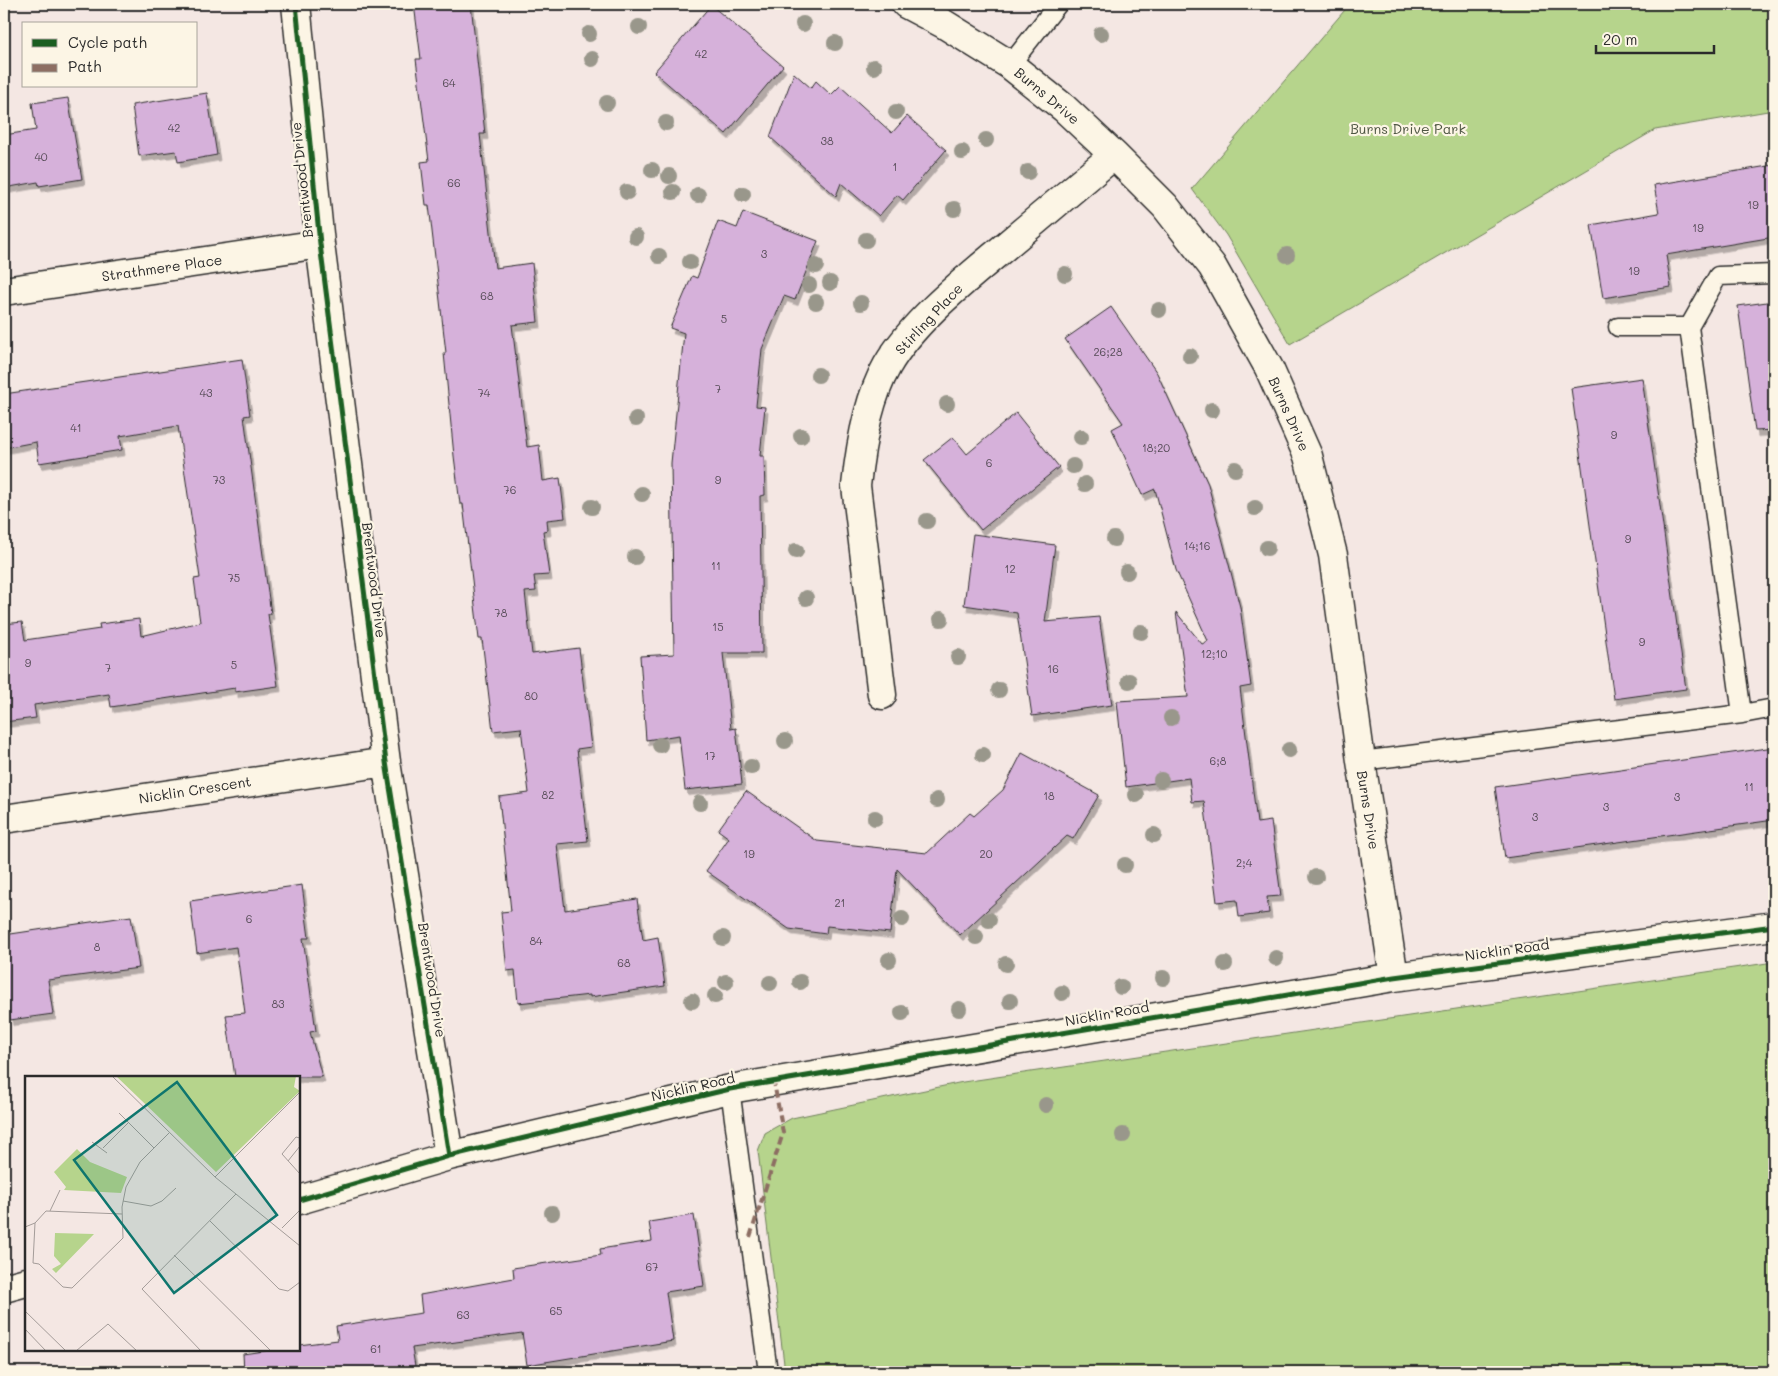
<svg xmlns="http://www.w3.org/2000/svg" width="1778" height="1376" font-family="Mali,sans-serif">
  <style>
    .green { fill: #b6d48c; stroke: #70805c }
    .building { fill: #d6b1da; stroke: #2b2b2b; filter: url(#shadow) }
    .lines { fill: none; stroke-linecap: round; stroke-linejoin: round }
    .lane-casing { stroke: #2b2b2b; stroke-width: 21 }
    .street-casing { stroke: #2b2b2b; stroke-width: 31 }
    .lane { stroke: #fcf5e5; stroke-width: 18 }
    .street { stroke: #fcf5e5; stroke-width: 28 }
    .quiet { stroke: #8d6e63; stroke-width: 4; stroke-dasharray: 8 4; stroke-linecap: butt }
    .cycleway-casing { stroke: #fcf5e5; stroke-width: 8 }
    .cycleway { stroke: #1b5e20; stroke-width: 5 }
    .tree { fill: #99978b }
    .labels { text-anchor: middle; stroke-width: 4.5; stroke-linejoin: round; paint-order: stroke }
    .number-label { font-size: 11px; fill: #564c57 }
    .street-label { font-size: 14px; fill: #2b2b2b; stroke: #fcf5e5 }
    .park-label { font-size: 14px; fill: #4e5543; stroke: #fcf5e5 }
    .inset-road { fill: none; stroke: #a49c99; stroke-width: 1 }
    .view { fill: #0f766e; fill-opacity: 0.15; stroke: #0f766e; stroke-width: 2.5 }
    .inset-edge { fill: none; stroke: #2b2b2b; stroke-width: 2.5 }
  </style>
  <defs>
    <filter id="shadow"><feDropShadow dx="3" dy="5.5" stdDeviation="0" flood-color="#0004"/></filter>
  </defs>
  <rect width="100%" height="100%" fill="#f4e7e3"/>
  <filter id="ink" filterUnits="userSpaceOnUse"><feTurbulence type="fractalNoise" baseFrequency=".02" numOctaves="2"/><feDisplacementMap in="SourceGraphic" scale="10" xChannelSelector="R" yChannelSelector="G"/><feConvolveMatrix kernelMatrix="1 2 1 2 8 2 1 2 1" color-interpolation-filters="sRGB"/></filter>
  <g filter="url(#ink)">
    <path class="green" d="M1350,4H1774V110L1655,130L1290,344L1226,235L1192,189Z
      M1774,962V1372H785L758,1151L765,1133L792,1118L963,1082Z"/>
    <path class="building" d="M414,4H471L485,134H480L495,268L532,263L538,322L512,325L527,447L539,445L543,481L560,478L565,518L547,520L548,530L543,531L549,575L534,576L536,591L525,592L532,654L579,648L591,747L577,749L588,841L557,844L565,910L637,899L643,940L658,937L665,986L590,997V995L518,1003L515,970L507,971L501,912L511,911L499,797L529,793L521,728L493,731L482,639H479L463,504H460L454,456L444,353H446L429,205H426L421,162L429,161L416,59H421Z
      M711,5L783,66L726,134L654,72Z
      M794,73L811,88L816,81L831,95L840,86L892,133L907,116L946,150L903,200L897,195L879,216L841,183L836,196L770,137Z
      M207,93L217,155L178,162L176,151L139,156L132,105Z
      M68,98L82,179L39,186L38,182L4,188V135L36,130L32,103Z
      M1774,165V237L1666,255L1671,287L1603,298L1591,225L1659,213L1654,185Z
      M743,212L818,241L795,300L784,296L762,349L756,406L765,407L760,456H764L765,495L760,496L762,653H723L731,729L736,728L742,784L685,790L679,735L646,740L640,656L674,654L671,463L684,333L670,328L692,276L697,278L718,221L737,228Z
      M1774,301V430L1755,431L1738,306Z
      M1111,307L1157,373L1208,484L1240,607L1251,686L1240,688L1257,823L1271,821L1281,896L1267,897L1269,913L1239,917L1237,900L1217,902L1204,801L1192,802L1189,778L1126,787L1117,701L1188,697L1176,612L1202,644L1208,641L1176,570L1155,489L1142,495L1112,429L1123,423L1065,339Z
      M242,359L250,415L244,416L271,614H268L278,686L235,692V688L111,707L109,694L34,705L36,718L4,722V624L22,622L25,640L100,629L99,624L139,619L141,636L200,622L194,579L200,578L178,426L120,436L122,450L39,463L36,442L4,448V394Z
      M1642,378L1686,689L1614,699L1571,388Z
      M1016,413L1059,467L981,530L924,460L953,437L967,454Z
      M973,534L1055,545L1045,622L1099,617L1112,705L1032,716L1017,613L964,605Z
      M1774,747V820L1505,858L1495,787Z
      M1022,753L1099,795L1073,839L1067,836L960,935L897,869L890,933L827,926L826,934L789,929L706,871L729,838L718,830L746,791L817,841L927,853L970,813L974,816L1003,790Z
      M302,885L309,938H303L316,1031L310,1032L322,1077H235L226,1015L245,1013L236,947L197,953L190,901Z
      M131,916L139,968L48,980L53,1014L10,1020L4,977V935Z
      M694,1215L704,1286L666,1292L673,1341L527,1365L522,1333L412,1348L416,1372H244L243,1354L270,1350H299V1345L338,1340L336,1326L422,1313L420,1295L514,1278L513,1268L601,1255L600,1249L652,1241L649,1222Z"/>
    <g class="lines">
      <defs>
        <path id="lane" d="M1010,65L1058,4
          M1618,327H1689L1718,276L1774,274
          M1689,327L1742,714
          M1361,761L1742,714L1774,708
          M730,1089L768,1372"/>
        <path id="street" d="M296,4L320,244L386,762L449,1156
          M906,4L944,24L1010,65L1064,108L1114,155L1165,206L1212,266L1269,368L1308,456L1333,555L1361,761L1394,977
          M4,291L320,244
          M882,695L856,486C860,448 868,399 887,366C911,324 959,285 995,255C1035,221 1075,188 1114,155
          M4,819L386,762
          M299,1200L449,1156L730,1089L1394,977L1774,926
          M4,1288L26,1282"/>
      </defs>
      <use href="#lane" class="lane-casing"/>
      <use href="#street" class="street-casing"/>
      <use href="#lane" class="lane"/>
      <use href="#street" class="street"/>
      <path class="quiet" d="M750,1237L783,1133L774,1082"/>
      <defs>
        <path id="cycleway" d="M296,4L320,244L386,762L449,1156
          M299,1200L449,1156L730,1089L1394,977L1774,926"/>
      </defs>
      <use href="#cycleway" class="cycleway-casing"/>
      <use href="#cycleway" class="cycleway"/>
    </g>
    <g class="tree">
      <circle cx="803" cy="24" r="8"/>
      <circle cx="639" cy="27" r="8"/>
      <circle cx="589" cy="34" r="8"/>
      <circle cx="1101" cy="34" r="8"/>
      <circle cx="835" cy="43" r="8"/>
      <circle cx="592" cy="59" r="8"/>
      <circle cx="874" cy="67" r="8"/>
      <circle cx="607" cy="103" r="8"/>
      <circle cx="896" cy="112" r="8"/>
      <circle cx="666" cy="123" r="8"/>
      <circle cx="986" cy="140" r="8"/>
      <circle cx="962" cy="152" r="8"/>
      <circle cx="652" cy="170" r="8"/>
      <circle cx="1028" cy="172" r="8"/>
      <circle cx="669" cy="176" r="8"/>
      <circle cx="627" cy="192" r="8"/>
      <circle cx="673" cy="192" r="8"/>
      <circle cx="743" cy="194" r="8"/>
      <circle cx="698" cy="195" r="8"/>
      <circle cx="954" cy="209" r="8"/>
      <circle cx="636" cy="237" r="8"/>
      <circle cx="866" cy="240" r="8"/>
      <circle cx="1287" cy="255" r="8"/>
      <circle cx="659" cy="256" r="8"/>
      <circle cx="690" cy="262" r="8"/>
      <circle cx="816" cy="266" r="8"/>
      <circle cx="1065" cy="274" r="8"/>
      <circle cx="830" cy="283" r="8"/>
      <circle cx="809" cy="285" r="8"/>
      <circle cx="816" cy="302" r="8"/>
      <circle cx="861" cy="303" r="8"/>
      <circle cx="1159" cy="310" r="8"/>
      <circle cx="1190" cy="356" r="8"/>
      <circle cx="818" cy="375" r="8"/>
      <circle cx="947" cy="404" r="8"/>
      <circle cx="1212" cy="410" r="8"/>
      <circle cx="636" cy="419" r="8"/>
      <circle cx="801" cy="436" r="8"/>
      <circle cx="1081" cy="437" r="8"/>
      <circle cx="1073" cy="466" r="8"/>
      <circle cx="1235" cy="469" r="8"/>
      <circle cx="1085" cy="484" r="8"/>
      <circle cx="642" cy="494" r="8"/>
      <circle cx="592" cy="507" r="8"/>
      <circle cx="1255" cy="508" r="8"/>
      <circle cx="927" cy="521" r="8"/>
      <circle cx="1114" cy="539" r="8"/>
      <circle cx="1267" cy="548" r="8"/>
      <circle cx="796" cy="551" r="8"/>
      <circle cx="635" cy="557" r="8"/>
      <circle cx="1127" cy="572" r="8"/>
      <circle cx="806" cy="598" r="8"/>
      <circle cx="941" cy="619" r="8"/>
      <circle cx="1141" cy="632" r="8"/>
      <circle cx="958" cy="657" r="8"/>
      <circle cx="1129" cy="681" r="8"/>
      <circle cx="999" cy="690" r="8"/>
      <circle cx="1171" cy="718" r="8"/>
      <circle cx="785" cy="741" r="8"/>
      <circle cx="660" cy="745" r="8"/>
      <circle cx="1289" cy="750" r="8"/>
      <circle cx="983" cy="755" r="8"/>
      <circle cx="751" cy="767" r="8"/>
      <circle cx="1161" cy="780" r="8"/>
      <circle cx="1136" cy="795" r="8"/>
      <circle cx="937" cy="800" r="8"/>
      <circle cx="700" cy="803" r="8"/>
      <circle cx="875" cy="818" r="8"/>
      <circle cx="1154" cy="835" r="8"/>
      <circle cx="1125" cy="865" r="8"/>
      <circle cx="1316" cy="877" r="8"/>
      <circle cx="902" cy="919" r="8"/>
      <circle cx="989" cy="920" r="8"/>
      <circle cx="976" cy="937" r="8"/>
      <circle cx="723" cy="938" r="8"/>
      <circle cx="1276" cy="958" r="8"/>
      <circle cx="889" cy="960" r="8"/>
      <circle cx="1006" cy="964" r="8"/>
      <circle cx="1225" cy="964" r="8"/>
      <circle cx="1163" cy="978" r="8"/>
      <circle cx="726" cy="982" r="8"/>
      <circle cx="800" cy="982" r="8"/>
      <circle cx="770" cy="983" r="8"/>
      <circle cx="1121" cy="987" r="8"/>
      <circle cx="1062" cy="993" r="8"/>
      <circle cx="715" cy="996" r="8"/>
      <circle cx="692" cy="1001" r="8"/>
      <circle cx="1010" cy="1001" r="8"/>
      <circle cx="959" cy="1009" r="8"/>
      <circle cx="902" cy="1013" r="8"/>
      <circle cx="1046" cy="1105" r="8"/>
      <circle cx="1123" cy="1135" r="8"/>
      <circle cx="552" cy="1213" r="8"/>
    </g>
  </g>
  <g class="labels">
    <g class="number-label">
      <text x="701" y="58">42</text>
      <text x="449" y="87">64</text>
      <text x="174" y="132">42</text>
      <text x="827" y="145">38</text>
      <text x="41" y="161">40</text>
      <text x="895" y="171">1</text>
      <text x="454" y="187">66</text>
      <text x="1753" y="209">19</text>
      <text x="1698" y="232">19</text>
      <text x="764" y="258">3</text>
      <text x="1634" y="275">19</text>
      <text x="487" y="300">68</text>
      <text x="724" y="323">5</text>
      <text x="1108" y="356">26;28</text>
      <text x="718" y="393">7</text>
      <text x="206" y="397">43</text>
      <text x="484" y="397">74</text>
      <text x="76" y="432">41</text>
      <text x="1614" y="439">9</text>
      <text x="1156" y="452">18;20</text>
      <text x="989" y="467">6</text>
      <text x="219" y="484">73</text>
      <text x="718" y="484">9</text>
      <text x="510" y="494">76</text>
      <text x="1628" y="543">9</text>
      <text x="1197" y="550">14;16</text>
      <text x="716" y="570">11</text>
      <text x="1010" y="573">12</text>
      <text x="234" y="582">75</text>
      <text x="501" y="617">78</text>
      <text x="718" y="631">15</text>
      <text x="1642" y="646">9</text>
      <text x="1214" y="658">12;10</text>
      <text x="28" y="667">9</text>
      <text x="234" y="669">5</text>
      <text x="108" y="672">7</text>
      <text x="1053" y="673">16</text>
      <text x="531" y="700">80</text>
      <text x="710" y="760">17</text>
      <text x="1218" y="765">6;8</text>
      <text x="1749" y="791">11</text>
      <text x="548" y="799">82</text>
      <text x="1049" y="800">18</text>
      <text x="1677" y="801">3</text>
      <text x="1606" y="811">3</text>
      <text x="1535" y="821">3</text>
      <text x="749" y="858">19</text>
      <text x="986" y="858">20</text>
      <text x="1244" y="867">2;4</text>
      <text x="840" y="907">21</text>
      <text x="249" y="923">6</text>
      <text x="536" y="945">84</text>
      <text x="97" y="951">8</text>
      <text x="624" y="967">68</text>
      <text x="278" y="1008">83</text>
      <text x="652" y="1271">67</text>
      <text x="556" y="1315">65</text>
      <text x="463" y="1319">63</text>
      <text x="376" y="1353">61</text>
    </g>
    <g class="street-label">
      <text transform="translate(1047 96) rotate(40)" y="5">Burns Drive</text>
      <text transform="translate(302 180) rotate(-96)" y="5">Brentwood Drive</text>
      <text transform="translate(162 268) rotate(-8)" y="5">Strathmere Place</text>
      <text transform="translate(929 319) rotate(-47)" y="5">Stirling Place</text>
      <text transform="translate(1289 414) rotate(66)" y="5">Burns Drive</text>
      <text transform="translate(374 580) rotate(83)" y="5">Brentwood Drive</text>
      <text transform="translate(195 790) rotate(-9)" y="5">Nicklin Crescent</text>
      <text transform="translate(1368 810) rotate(81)" y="5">Burns Drive</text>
      <text transform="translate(1507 950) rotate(-8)" y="5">Nicklin Road</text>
      <text transform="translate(432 980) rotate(81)" y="5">Brentwood Drive</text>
      <text transform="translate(1107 1014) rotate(-10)" y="5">Nicklin Road</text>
      <text transform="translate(693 1087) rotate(-13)" y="5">Nicklin Road</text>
    </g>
    <g class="park-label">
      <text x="1408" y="134">Burns Drive Park</text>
    </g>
  </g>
  <g transform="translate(25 1076)">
    <rect width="275" height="275" fill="#f4e7e3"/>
    <path d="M91,0H271L269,11L275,15L191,96ZM52,73L65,86L102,101L96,117L39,114L41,111L29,96ZM30,157L69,158L31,197L27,193L36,188L29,180Z" fill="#b6d48c"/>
    <path class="inset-road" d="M87,0L190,101L275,170M94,37L129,72M275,62L271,61L257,78L275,98M67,66L82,77M78,72L104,46M263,85L275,70M190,101L275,16M98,125L126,130L137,125L151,112M25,135L35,114M185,145L254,213L263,215L275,206M0,151L10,147L21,135L97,138M257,152L275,134M149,179L246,275M8,187L14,188L38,211L47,212L98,162L97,131L101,111L115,86L144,57M8,187L10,147M0,235L41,275M0,253L21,275M51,275L83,248L112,275M176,275L117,213L211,118"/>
    <path class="view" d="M152,6L252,139L149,217L49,84Z"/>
    <rect width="275" height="275" class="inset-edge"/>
  </g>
  <rect width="1778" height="1376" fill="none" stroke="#fcf5e5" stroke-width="20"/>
  <rect x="10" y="10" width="1758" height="1356" fill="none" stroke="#2b2b2b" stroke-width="2" filter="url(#ink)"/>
  <rect x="22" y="22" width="175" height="65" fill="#fcf5e5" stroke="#a8a49b"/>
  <rect x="32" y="39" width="25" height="8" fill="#1b5e20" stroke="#a8a49b"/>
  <text x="68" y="48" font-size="15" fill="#2b2b2b">Cycle path</text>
  <rect x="32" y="64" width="25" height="8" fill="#8d6e63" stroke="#a8a49b"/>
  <text x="68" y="72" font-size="15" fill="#2b2b2b">Path</text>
  <path d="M1596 45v8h118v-8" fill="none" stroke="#2b2b2b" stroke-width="2.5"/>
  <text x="1603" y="45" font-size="15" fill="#2b2b2b" stroke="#fcf5e5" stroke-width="4" paint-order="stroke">20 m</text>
</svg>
